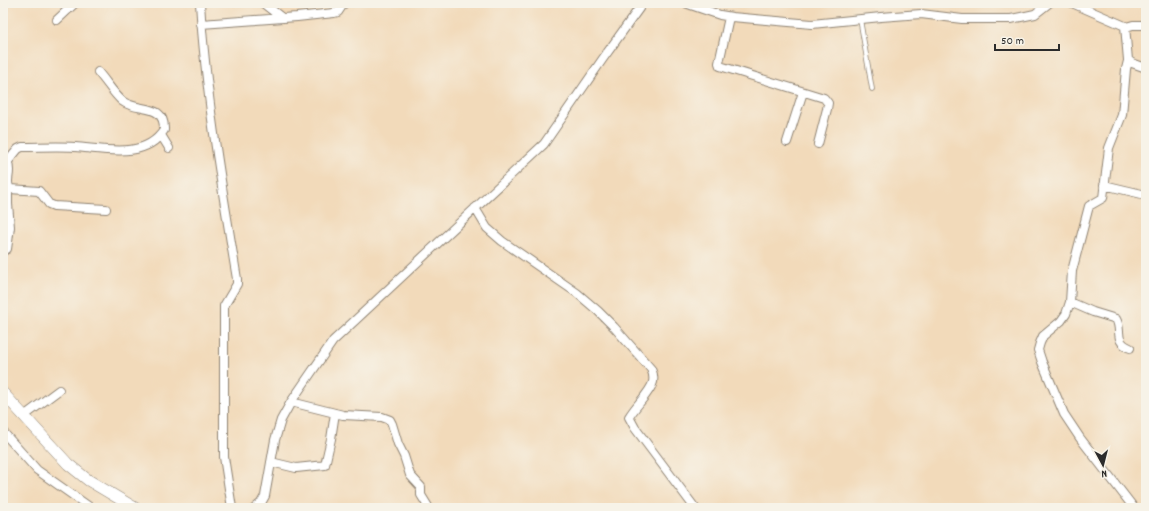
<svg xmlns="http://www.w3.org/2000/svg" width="1149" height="511" font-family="Dekko,sans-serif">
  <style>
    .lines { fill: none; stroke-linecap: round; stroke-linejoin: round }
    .service-casing { stroke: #8e8272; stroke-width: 5.5 }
    .minor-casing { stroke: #8e8272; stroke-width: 10 }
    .secondary-casing { stroke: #8e8272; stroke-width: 12 }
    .service { stroke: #fff; stroke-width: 4 }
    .minor { stroke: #fff; stroke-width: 8 }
    .secondary { stroke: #fff; stroke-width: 11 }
  </style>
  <rect width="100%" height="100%" fill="#f7f3e8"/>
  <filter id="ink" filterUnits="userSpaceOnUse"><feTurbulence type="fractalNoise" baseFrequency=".025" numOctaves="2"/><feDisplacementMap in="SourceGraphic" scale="8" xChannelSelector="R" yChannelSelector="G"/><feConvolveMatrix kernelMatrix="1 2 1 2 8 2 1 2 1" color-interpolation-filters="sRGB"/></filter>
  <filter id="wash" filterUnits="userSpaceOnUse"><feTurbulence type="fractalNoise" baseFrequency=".012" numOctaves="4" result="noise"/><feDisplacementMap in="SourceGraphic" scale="16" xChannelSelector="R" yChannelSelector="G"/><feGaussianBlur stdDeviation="0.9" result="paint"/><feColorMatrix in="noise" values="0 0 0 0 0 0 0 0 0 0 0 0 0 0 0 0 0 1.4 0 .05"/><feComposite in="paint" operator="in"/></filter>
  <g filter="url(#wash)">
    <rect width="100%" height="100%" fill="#f2daba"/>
  </g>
  <g filter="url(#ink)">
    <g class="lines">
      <defs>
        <path id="service" d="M860,19L872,89"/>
        <path id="minor" d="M200,3C206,96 222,188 237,279V284L224,306V457L232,508
          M263,3L282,18
          M685,3L720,15L732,17L812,24L881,17L921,14L962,19H1011L1035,14L1049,3
          M1072,3L1125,26L1128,60L1132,63L1146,68
          M729,17L719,63L720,66L824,98L828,103L827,109L818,144
          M57,20L75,3
          M201,24L297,17L334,13L338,12L344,3
          M1126,27L1133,25H1146
          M1128,61L1126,69L1122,115L1109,148L1103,198L1089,206L1072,271L1070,302L1066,314L1061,321L1043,336L1040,343L1038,350L1042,362L1064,414L1080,438L1134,508
          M161,135L169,148
          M787,142L803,92
          M3,161L9,160L18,149L22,147C39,147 57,146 75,147C104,149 145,160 164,130C165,102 138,113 122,101C113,93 106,81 98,72
          M7,161C13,172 4,181 10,189L39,191L49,204L54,206L106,209
          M1104,185L1146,195
          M475,208L487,228L502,241L577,293L598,311L614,327L651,369C653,373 654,377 653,382C651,392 635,406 629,417L635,428L695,508
          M3,251L7,249L10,227L8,204V187
          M1070,302L1093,312L1116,319C1123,331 1113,341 1130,348
          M291,402L343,415L382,417L390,420L392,424L398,444L404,456L410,475L421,487V495L429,508
          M3,406L10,400
          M24,416L59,390
          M3,432L37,470L91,508
          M271,462L296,468L325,465L331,439L335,413
          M255,508L261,503L265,496L275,440L281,420L291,402L333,341L544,144L602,60L640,7L638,3"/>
        <path id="secondary" d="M3,393L68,464L88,480L135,508"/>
      </defs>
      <use href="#service" class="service-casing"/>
      <use href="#minor" class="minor-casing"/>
      <use href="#secondary" class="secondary-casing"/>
      <use href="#service" class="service"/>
      <use href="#minor" class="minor"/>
      <use href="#secondary" class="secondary"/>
    </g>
  </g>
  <rect width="1149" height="511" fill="none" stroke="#f7f3e8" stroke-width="16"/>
  <g transform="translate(1103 465) rotate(173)" stroke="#f7f3e8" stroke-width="3" paint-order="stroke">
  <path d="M0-3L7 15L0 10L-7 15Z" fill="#2b2b2b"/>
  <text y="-6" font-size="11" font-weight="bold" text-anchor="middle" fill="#2b2b2b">N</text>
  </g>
  <path d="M995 44v6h64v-6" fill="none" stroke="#2b2b2b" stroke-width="2"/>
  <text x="1001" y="44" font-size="12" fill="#2b2b2b" stroke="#f7f3e8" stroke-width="3" paint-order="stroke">50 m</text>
</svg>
